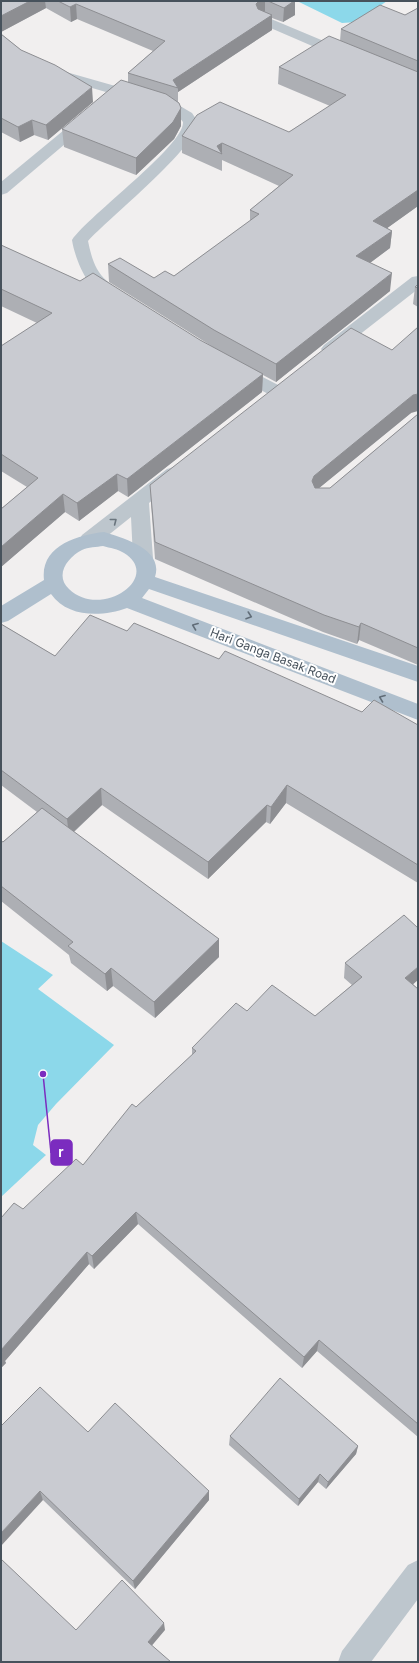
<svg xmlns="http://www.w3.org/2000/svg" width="419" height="1663" font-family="Inter,sans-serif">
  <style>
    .water { fill: #8cd8ea }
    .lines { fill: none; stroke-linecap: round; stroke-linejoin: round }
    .minor { fill: #bdc6cd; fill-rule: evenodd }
    .tertiary { fill: #bdc6cd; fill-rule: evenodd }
    .primary { fill: #afbfcd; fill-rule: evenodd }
    .wall { fill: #adafb4 }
    .shaded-wall { fill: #8d8e92 }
    .building { fill: #c9cbd1; stroke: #8d8e92 }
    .oneway { stroke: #6a757e }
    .oneway2 { stroke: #616d78 }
    .labels { text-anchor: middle; stroke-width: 4; stroke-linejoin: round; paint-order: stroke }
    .street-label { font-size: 12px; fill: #47525c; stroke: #fff }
    .leader { fill: none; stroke: #7b2cbf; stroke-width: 1.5 }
    .callout-dot { fill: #7b2cbf; stroke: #fff; stroke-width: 1.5 }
    .callout { fill: #7b2cbf; stroke: #7b2cbf; stroke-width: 1.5 }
    .callout-label { font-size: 13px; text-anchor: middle; font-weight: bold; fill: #fff }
  </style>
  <rect width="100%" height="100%" fill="#f1efef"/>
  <path class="water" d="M297,1H387L357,22L342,23Z
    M1,941L53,975L38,989L114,1045L56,1104L38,1125L33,1145L46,1155L1,1197Z"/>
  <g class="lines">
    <path class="minor" d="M264,16L350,52L352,55L350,58H340L259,23L257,20L259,17Z
      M52,68L175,103L192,113L198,122C200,144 107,220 88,241C91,256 95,271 107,281C112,286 118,289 121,294L119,298C92,304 75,260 72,240C89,215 185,145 183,122L179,117L165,109L47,75L45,72L47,69Z
      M86,114L91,116L94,119L91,122L7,193L1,195V182L81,116Z
      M236,363L282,387L285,391L282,395L276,397L270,395L230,373L227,369L230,365Z
      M418,1560V1599L371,1662H338L342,1651L408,1565Z"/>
    <path class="tertiary" d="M418,276V289L336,353L330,355L324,353L321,349L324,345L412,277Z
      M174,467L181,469L183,473L181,477L149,503L153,558L150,563L143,565L136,563L133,558L131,517L96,545L89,547L82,545L79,540L82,535L167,469Z"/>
    <path class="primary" d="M104,532C123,538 164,549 155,577L418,666V682L149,589L142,598L418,704V720L127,608C102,617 68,618 51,594L8,621L1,623V606L44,580C40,546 77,535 104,532ZM103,546C110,548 118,549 124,553C163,577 101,620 69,589C54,575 68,557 82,550C88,547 97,547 103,546Z"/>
  </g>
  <path class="wall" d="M1,1H295V15L283,22L272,18V30L178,92V103L181,108V126L174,139L136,175L64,147L62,129L128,83V73L153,51L77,19L71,22L46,8L1,32Z
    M418,8V206L387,228L392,231L390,248L370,263L390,291L276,382L263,375L262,392L128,497L118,491L79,521L65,512L1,567V509L27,487L1,471V346L37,323L1,306V245L200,340L213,347L109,282L108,264L154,278L174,276L250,221V210L279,186L222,160V171L182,153V136L289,132L330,106L278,84L279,67L340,41L341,29L405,15Z
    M1,34L21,50L93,102L48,140L34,135L20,142L1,132Z
    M418,284V307L413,304L415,287Z
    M392,350L411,413L319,488H330L418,414V665L359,640L357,644L323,632L155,559L151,503L150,485Z
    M1,624L55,656L127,631L219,659L362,712L418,725V883L286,803L270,824L266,822L208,879L102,805L74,832L219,939V957L155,1018L113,986L107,991L71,963L69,955L1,901V841L3,842L37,812L1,785Z
    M345,963L413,984L418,989V1437L317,1351L302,1368L138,1224L94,1269L89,1264L5,1361L6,1363L1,1368L23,1209L83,1165L136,1107L192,1055V1048L247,1011L315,1016L352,985L344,978Z
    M1,1426L88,1432L209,1500L135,1589L43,1500Z
    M230,1436L358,1446L356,1454L326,1489L318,1482L298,1506L229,1445Z"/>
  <path class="shaded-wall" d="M30,1H45L46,8L1,32V16Z
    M259,1H265V15L259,16L256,4Z
    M294,1H295V15L283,22L284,8Z
    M76,4L77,19L71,22L70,7Z
    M272,15V30L178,92V88L173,80Z
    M92,87L93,102L48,140L46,125Z
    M181,108V126L174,139L136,175V158Z
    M32,120L34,135L20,142L18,127Z
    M222,143V161V154L217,146Z
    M418,190V206L372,239L373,221Z
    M392,231L390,248L355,274L356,256Z
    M392,273L390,291L276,382V364Z
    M263,374L262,392L128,497L127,479Z
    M418,394V411L411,413L313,493L312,481L314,476L413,395Z
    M117,474L118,491L79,521L77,503Z
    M63,494L65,512L1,567V547Z
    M361,623L359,640L357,644L359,627Z
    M287,785L286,803L270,824L271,807Z
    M101,788L102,805L69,836L67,819Z
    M267,805L266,822L208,879V862Z
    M219,939V957L155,1018L154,1002Z
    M418,967V980L403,993L405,978Z
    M111,968L113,986L107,991L105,974Z
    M136,1212L138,1224L94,1269L92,1256Z
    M87,1252L89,1264L5,1361L6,1363L1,1368V1350Z
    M319,1340L317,1351L302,1368L304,1357Z
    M358,1446L356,1454L326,1489L328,1482Z
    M320,1474L318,1482L298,1506L299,1499Z
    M40,1491L43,1500L1,1546V1533Z
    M209,1491V1500L135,1589L133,1581Z
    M164,1623L165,1630L149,1649L148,1642Z"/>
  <path class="building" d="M1,1H30L1,16Z
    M58,1H259L256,4L258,9L272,15L173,80L178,88L128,73L165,41L76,4L70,7Z
    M268,1H294L284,8Z
    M380,5L405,15L418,8V61L341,29Z
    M1,34L21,50L55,65L92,87L46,125L32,120L18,127L1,118Z
    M329,36L418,72V190L373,221L392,231L356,256L392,273L276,364L214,330L108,264L120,258L154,278L165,271L174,276L259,214L250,210L293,175L222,143L217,146L222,154L182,136L197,115L220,102L289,132L346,95L279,67Z
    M121,80L166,94L179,103L181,108L173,122L136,158L62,129Z
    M1,245L80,281L93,273L200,340L263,374L127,479L117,474L77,503L63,494L1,547V509L38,478L1,454V346L52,313L1,289Z
    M418,284V288L415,287Z
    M418,327V394L413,395L314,476L312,481L315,488H330L418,414V648L361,623L359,627L324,615L155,542L150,485L351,328L392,350Z
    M90,615L127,631L134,623L219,659L225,651L362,712L374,700L418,725V865L287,785L271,807L267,805L208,862L101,788L67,819L1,770V624L55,656Z
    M42,808L219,939L154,1002L111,968L105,974L68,946L73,942L1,886V841L3,842Z
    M404,915L418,928V967L405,978L418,989V1424L319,1340L304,1357L136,1212L92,1256L87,1252L1,1350L3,1352L1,1353V1218L14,1203L23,1209L76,1159L83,1165L132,1104L136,1107L196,1051L192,1048L236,1003L247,1011L272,985L315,1016L362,977L345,963Z
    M280,1378L358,1446L328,1482L320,1474L299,1499L230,1436Z
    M40,1387L88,1432L115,1403L209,1491L133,1581L40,1491L1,1533V1426Z
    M1,1559L76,1630L122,1580L164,1623L148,1642L171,1662H1Z"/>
  <defs><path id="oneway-chevron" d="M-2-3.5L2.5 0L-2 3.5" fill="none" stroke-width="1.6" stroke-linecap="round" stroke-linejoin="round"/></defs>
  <use class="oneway" href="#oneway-chevron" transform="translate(114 521) rotate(-38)"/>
  <g class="oneway2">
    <use href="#oneway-chevron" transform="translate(249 616) rotate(19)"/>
    <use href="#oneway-chevron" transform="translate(195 626) rotate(-159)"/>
    <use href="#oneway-chevron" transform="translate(382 698) rotate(-159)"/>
  </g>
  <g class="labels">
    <g class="street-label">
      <text transform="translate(273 656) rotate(21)" y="4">Hari Ganga Basak Road</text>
    </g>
  </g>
  <path class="leader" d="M43 1074L51 1153"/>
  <circle class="callout-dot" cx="43" cy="1074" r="4"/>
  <rect class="callout" x="51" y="1140" width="21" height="25" rx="4"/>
  <g class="callout-label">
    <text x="61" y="1157">r</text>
  </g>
  <rect width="419" height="1663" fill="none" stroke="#47525c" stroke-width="4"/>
</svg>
